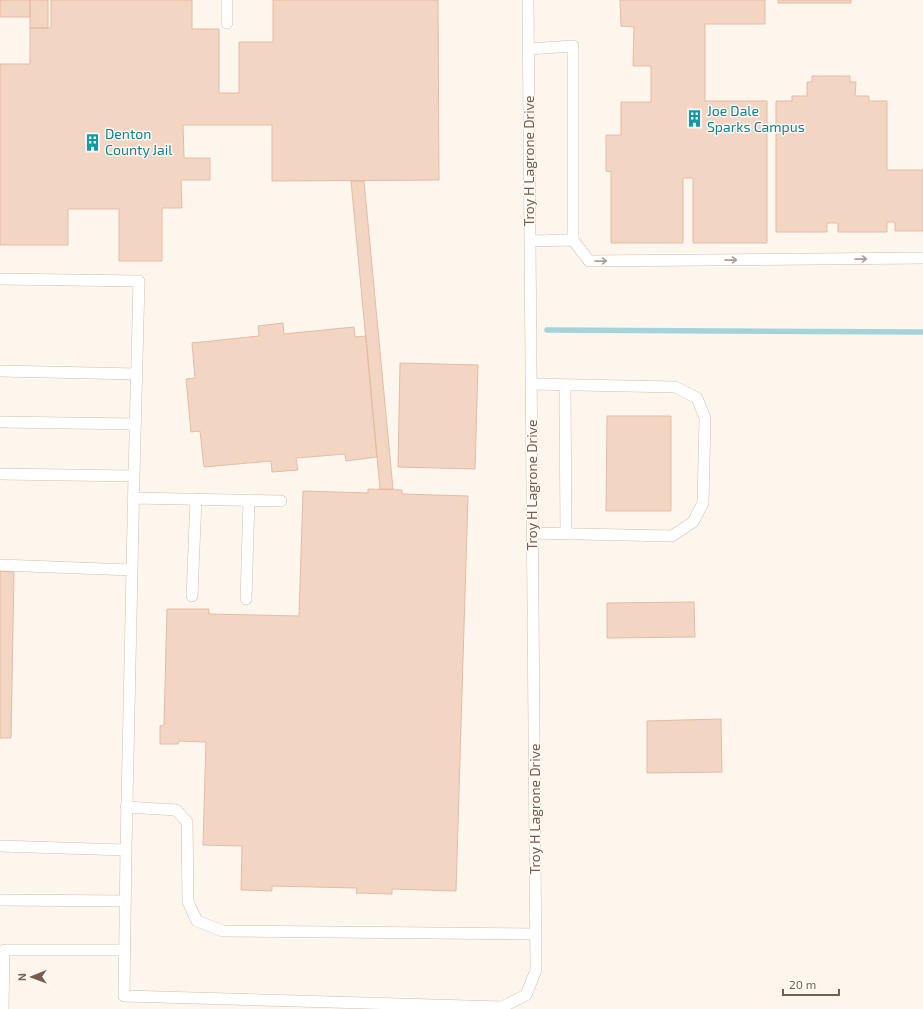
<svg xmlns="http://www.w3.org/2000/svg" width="923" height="1009" font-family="'Exo 2',sans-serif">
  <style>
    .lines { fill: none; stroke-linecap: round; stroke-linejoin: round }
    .stream { stroke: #a5d3da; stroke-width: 5.5 }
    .building { fill: #f3d5c3; stroke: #e6bba3 }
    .service-casing { stroke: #d1beb0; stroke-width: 12 }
    .service { stroke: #fff; stroke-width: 11 }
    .oneway { stroke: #af9d94 }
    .labels { text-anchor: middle; stroke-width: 3; stroke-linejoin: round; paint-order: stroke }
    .culture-label { font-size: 14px; fill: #0d838f; stroke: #fffaf3; text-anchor: start }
    .street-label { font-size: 14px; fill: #7a5c4d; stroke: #fffaf3 }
  </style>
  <rect width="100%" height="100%" fill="#fdf6ec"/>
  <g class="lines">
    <path class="stream" d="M547,330L923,332"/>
  </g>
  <path class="building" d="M0,0H30V17H0Z
    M30,0H48V28H30Z
    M51,0H192V29H219V93H239V42H273V0H438L439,180L272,181V125H183L184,158H210V180H181L182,208H162V261H119V209H68V245H0V64H30V28H51Z
    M620,0H765V24H705V101H767V243H693V178H683V243H611V172L606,171V135H621V102H651V66H633L634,27L621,26Z
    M778,0H851V3H778Z
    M812,76H850V82H856L855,96H869V101H887V170H923V231H895V222H887V232H838V223H827V232H776V101H792V96H807V82H812Z
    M351,181H364L393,489H380Z
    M283,323L284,334L354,327L355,337L366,336L377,457L346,461L345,454L296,458L298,470L272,472L271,461L204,467L200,431L191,432L186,379L195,378L192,343L259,336L258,326Z
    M400,363L478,365L475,469L398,467Z
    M607,416H671V511H606Z
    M368,489L402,490V494L468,496L456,891L392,889V894L356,893L357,888L272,886V891L241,890L242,846L203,845L206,742L179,741L178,744H160V726L164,725L167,609H209V614L299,616L303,491L368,493Z
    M0,571L14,572L11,738H0Z
    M694,602L695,637L607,638V603Z
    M721,719L722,772L647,773V721Z"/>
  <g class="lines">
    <defs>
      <path id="service" d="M227,0V23
        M529,49L573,46V240L530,241
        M573,240L589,261L923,258
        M0,279L139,281L134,476
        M0,371L137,374
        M531,384L675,387L697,398L705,418L703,503L693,522L672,536L532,533
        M565,385L566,534
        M0,422L135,424
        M0,474L134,476L126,850L0,846
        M133,498L281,501
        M0,565L132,570
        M192,596L196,499
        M246,599L249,500
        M126,807L176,810L187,822L188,902L197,921L223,931L536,934
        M126,850L124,996L502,1007L526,995L536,970L528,0
        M0,900L125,901
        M3,1009L4,950H124"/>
    </defs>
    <use href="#service" class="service-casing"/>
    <use href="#service" class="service"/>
  </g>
  <defs><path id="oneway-shaft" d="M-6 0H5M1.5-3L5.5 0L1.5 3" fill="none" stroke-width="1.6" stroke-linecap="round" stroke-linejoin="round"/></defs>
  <g class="oneway">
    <use href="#oneway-shaft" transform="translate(861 259) rotate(-1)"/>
    <use href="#oneway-shaft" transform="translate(731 260) rotate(-1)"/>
    <use href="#oneway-shaft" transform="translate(601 261) rotate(-1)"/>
  </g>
  <defs>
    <symbol id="building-bare" viewBox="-9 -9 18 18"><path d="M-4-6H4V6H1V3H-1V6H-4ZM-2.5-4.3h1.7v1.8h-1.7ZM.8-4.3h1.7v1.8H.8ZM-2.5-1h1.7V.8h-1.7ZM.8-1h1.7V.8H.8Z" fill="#0f9aa8" stroke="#fffaf3" stroke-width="2.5" paint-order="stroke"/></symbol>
  </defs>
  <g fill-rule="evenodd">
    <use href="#building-bare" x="682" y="106" width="25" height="25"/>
    <use href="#building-bare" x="80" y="130" width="25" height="25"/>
  </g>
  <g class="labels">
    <g class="culture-label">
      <text x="707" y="116">Joe Dale<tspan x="707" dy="16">Sparks Campus</tspan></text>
      <text x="105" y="139">Denton<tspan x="105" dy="16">County Jail</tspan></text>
    </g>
    <g class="street-label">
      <text transform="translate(529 161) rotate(-90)" y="5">Troy H Lagrone Drive</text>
      <text transform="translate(532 485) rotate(-90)" y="5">Troy H Lagrone Drive</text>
      <text transform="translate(535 809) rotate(-90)" y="5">Troy H Lagrone Drive</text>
    </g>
  </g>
  <g transform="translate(32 977) rotate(269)" stroke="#fffaf3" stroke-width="3" paint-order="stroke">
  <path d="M0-3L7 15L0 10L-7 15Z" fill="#7a5c4d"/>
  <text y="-6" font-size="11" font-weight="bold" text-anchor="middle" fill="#7a5c4d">N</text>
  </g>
  <path d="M783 989v6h56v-6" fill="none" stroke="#7a5c4d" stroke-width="2"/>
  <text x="789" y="989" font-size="12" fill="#7a5c4d" stroke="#fffaf3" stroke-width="3" paint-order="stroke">20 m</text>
</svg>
